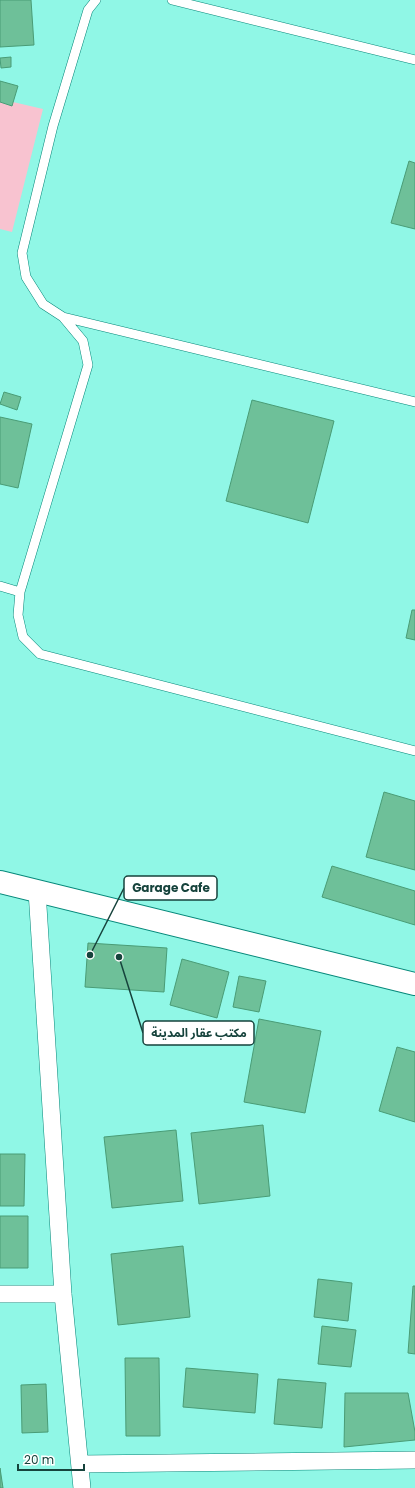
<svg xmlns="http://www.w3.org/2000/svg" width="415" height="1488" font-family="Poppins,'Noto Sans Arabic',sans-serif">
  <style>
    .green { fill: #f8c3d0 }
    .building { fill: #6ec099; stroke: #499c76 }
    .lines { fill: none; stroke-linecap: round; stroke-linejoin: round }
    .service-casing { stroke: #06887a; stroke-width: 10 }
    .minor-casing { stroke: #06887a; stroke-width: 18 }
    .tertiary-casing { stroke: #06887a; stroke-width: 24 }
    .service { stroke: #fff; stroke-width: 9 }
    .minor { stroke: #fff; stroke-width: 17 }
    .tertiary { stroke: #fff; stroke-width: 22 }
    .leader { fill: none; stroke: #16433c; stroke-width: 1.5 }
    .callout-dot { fill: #16433c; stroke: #fff; stroke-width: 1.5 }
    .callout { fill: #fff; stroke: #16433c; stroke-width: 1.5 }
    .callout-label { font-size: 12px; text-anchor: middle; font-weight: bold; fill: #16433c }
  </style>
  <rect width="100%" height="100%" fill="#90f7e6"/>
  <path class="green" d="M0,102L12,106L13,102L43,109L12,232L0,229Z"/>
  <path class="building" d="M0,0H31L34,45L0,47Z
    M11,57V67L1,68L0,58Z
    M0,81L18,86L12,106L0,102Z
    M409,161L415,163V229L391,223Z
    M4,392L21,397L17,410L0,404Z
    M252,400L334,421L308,523L226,501Z
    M0,417L32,424L18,488L0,484Z
    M412,610H415V640L406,638Z
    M384,792L415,801V870L366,857Z
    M332,866L415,891V925L322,897Z
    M88,943L167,948L164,992L85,987Z
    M182,959L229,972L217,1018L170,1005Z
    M239,976L266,981L259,1012L233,1007Z
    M259,1019L321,1031L305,1113L244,1102Z
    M397,1047L415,1052V1122L379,1111Z
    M263,1125L270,1196L199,1204L191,1133Z
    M176,1130L183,1201L112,1208L104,1137Z
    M0,1154H25L24,1206H0Z
    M0,1216H28V1268H0Z
    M183,1246L190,1317L118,1325L111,1254Z
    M318,1279L352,1283L348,1321L314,1317Z
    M413,1286H415V1354L408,1353Z
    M322,1326L356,1330L351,1367L318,1364Z
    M125,1358H159L160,1436H126Z
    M186,1368L258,1374L255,1413L183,1407Z
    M278,1379L326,1383L322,1428L274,1424Z
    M46,1384L48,1432L22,1433L21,1385Z
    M345,1393H408L415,1432V1440L344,1447Z
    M0,1468L3,1488H0Z"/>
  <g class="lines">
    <defs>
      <path id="service" d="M96,0L88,10L53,126L22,253L26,277L43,304L63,317L83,341L88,365L20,592L18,615L23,637L40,654L415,751
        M172,0L415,60
        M63,317L415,402
        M0,586L20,592"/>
      <path id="minor" d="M37,891L63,1294L82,1488
        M0,1294H63
        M81,1464L415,1460"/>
      <path id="tertiary" d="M0,882L415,984"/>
    </defs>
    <use href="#service" class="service-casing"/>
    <use href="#minor" class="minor-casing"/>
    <use href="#tertiary" class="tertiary-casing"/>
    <use href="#service" class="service"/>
    <use href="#minor" class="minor"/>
    <use href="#tertiary" class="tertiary"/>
  </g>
  <path class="leader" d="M90 955L124 888M119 957L143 1033"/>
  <g class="callout-dot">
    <circle cx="90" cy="955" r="4"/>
    <circle cx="119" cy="957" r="4"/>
  </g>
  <g class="callout">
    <rect x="124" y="876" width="93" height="24" rx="4"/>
    <rect x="143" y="1021" width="111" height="24" rx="4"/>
  </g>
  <g class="callout-label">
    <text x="171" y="892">Garage Cafe</text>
    <text x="199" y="1037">مكتب عقار المدينة</text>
  </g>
  <path d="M18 1464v6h66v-6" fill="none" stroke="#16433c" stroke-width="2"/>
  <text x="24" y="1464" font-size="12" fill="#16433c" stroke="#ffffff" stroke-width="3" paint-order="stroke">20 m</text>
</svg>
